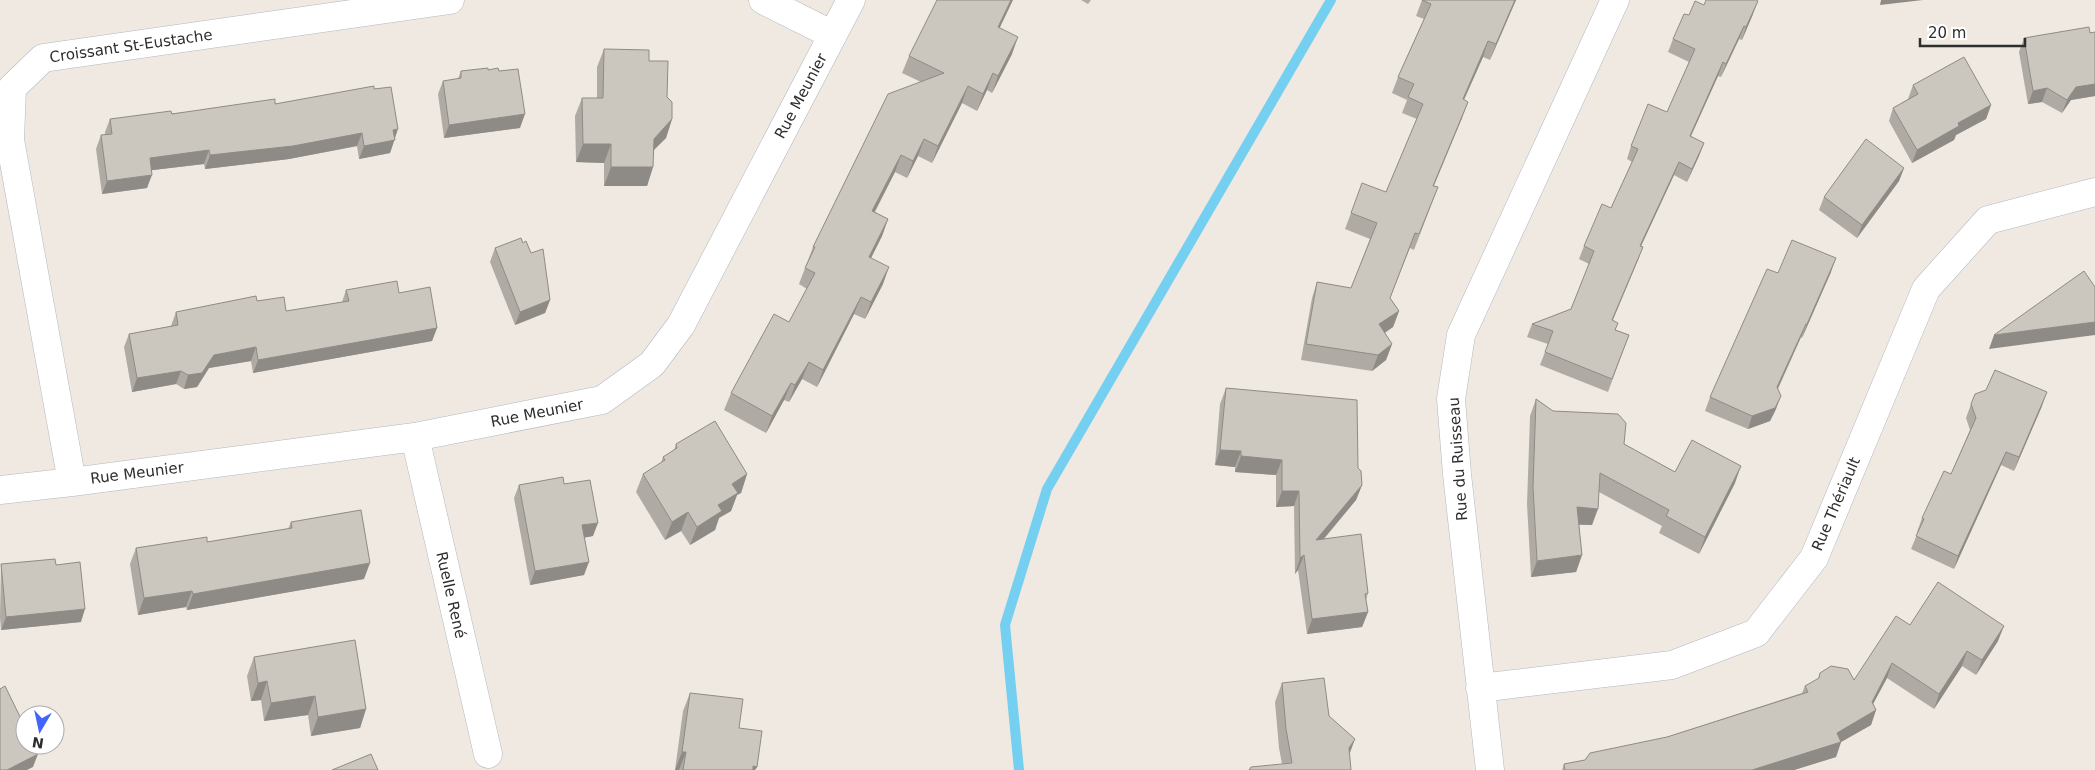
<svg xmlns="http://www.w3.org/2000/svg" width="2095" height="770" font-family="'DejaVu Sans',sans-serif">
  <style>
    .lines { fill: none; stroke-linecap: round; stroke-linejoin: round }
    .stream { stroke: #75cff0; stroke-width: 10 }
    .minor-casing { stroke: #b4b7c1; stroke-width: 29 }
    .minor { stroke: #fff; stroke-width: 28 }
    .wall { fill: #afaba4 }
    .shaded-wall { fill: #8e8b86 }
    .building { fill: #cbc7bf; stroke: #8e8b86 }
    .labels { text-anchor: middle; stroke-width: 5; stroke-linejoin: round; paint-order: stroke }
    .street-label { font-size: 15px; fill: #2e2e2e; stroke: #fff }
  </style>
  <rect width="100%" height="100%" fill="#efe9e1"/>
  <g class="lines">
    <path class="stream" d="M1019,770L1005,625L1047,489L1331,0"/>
    <defs>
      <path id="minor" d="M763,0L833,35
        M415,437L488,754
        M72,482L10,140L12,88L43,58L450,0
        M0,490L72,482L415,437L602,400L652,364L681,325L851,0
        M1480,688L1672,665L1756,633L1814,558L1926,289L1988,220L2095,192
        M1490,770L1457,474L1451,399L1461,335L1615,0"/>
    </defs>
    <use href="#minor" class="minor-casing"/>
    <use href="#minor" class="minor"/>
  </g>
  <path class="wall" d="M1081,0H1091L1088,4Z
    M1422,0H1516L1490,60L1483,57L1464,100L1462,118L1434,186L1438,187L1432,203L1414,250L1410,248L1390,298L1399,311L1393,327L1385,333L1392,344L1386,360L1372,371L1301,360L1312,298L1317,282L1351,288L1370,239L1345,229L1351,213L1386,192L1417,119L1402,113L1407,100L1392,93L1398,77L1424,19L1416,16Z
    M1704,5L1753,14L1742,40L1739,39L1721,77L1718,76L1691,136L1704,143L1699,156L1687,182L1674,175L1641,246L1643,247L1638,260L1613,320L1616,330L1629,335L1608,392L1540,365L1548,344L1527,337L1532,324L1571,309L1589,264L1579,259L1584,246L1611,208L1632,162L1627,159L1631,146L1667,112L1689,62L1668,52L1673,39L1689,15Z
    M1000,28L1012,54L992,93L987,90L977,111L962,103L932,163L918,156L907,178L895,172L875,212L888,219L882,236L871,258L883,284L865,319L854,314L817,387L802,379L789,402L784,400L766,433L724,410L731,393L789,322L807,289L799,284L813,247L921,82L902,73L909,56Z
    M2095,32V96L2071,100L2062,113L2042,102L2028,104L2019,52L2024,38Z
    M604,49L649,61L667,97L672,119L666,138L653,150V167L647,186H604V163L576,162L575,116L582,98H597V67Z
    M488,70L499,71L520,128L444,138L438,94L443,81L458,79L461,71Z
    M1913,85L1991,105L1986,119L1956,135L1954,140L1912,163L1889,121L1893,108L1908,99Z
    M374,89L395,138L390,153L359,159L357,146L289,159L205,169L204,164L152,170L147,188L102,194L96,149L101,135H105V132L110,119L275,104Z
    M1904,168L1899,181L1857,238L1819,210L1824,197Z
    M523,243L550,300L545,313L515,325L490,262L495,248Z
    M1831,272L1802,338L1801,337L1778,389L1776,409L1770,421L1748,429L1705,411L1710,397L1778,273Z
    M346,290L399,293L437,328L432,341L253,373L251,361L209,368L197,387L184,389L176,384L132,392L124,347L129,334L171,326L176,312L257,301L286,311L342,302Z
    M1226,388L1358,468L1362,485L1356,500L1324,539L1368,593L1366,600L1368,612L1362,627L1307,634L1298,570L1295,574L1294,506L1276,507V475L1235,472V467L1215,465L1220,404Z
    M1536,399L1553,411L1624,444L1675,472L1735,483L1699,554L1659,533L1662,526L1599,492L1592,525H1579L1582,555L1576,572L1531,577L1527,504L1530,416Z
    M1971,404L2042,406L2014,471L2001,465L1954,569L1911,549L1918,532H1917L1922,518L1951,474L1970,430L1966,418Z
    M676,444L747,474L741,493L737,495L731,511L719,518L715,530L690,545L681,531L665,540L636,492L643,474L661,463L663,457L674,450Z
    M564,484L593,536L585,537L584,575L530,585L514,498L519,485Z
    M291,522L364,579L187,610L186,607L138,615L130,564L136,548L207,542L288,529Z
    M1,564L56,565L81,622L1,630L0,617Z
    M1910,625L1998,641L1976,675L1962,666L1934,709L1887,678L1873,704L1876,710L1871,725L1841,742L1836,757L1794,770H1562L1564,764L1585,760L1667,737L1802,693L1805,686L1818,679L1820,673L1854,680Z
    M254,657L366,709L360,728L311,736L308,715L264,721L261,700L251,701L247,676Z
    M1282,683L1329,716L1350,754L1282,764L1279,748L1275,702Z
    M690,693L739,728L757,767L755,770H675L683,711Z"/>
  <path class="shaded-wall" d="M1011,0H1013L992,44L998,27Z
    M1515,0H1516L1490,60L1496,44Z
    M1881,0H1923L1880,5Z
    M1758,1L1753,14L1742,40L1746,27Z
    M1744,26L1739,39L1721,77L1726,64Z
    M1018,37L1012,54L992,93L998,76Z
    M1488,41L1483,57L1457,115L1463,99Z
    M1723,62L1718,76L1685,149L1690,136Z
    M993,73L987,90L977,111L983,94Z
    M2095,84V96L2071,100L2062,113L2067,100L2076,87Z
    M968,86L962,103L932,163L938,146Z
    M2047,88L2042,102L2028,104L2033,91Z
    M1468,102L1462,118L1427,201L1433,186Z
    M1991,105L1986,119L1956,135L1954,140L1912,163L1917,150L1958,123Z
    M525,114L520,128L444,138L449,125Z
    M672,119L666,138L647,157L654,139Z
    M398,129L390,153L359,159L364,146L393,130Z
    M362,133L357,146L289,159L205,169L210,155Z
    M924,139L918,156L907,178L913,161Z
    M1704,143L1699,156L1687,182L1692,169Z
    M583,144H611L604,163L576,162Z
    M209,150L204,164L145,171L150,158Z
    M901,155L895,172L866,228L872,211Z
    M1679,162L1674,175L1635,259L1640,246Z
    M611,167H653L647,186H604Z
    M1904,168L1899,181L1857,238L1862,225Z
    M152,175L147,188L102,194L107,181Z
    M888,219L882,236L863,274L869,257Z
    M1643,247L1638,260L1607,333L1612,320Z
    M1836,258L1831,272L1802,338L1807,324Z
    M889,267L883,284L865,319L871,302Z
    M861,297L854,314L817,387L823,370Z
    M550,300L545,313L515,325L520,312Z
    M1399,311L1393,327L1373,340L1379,324Z
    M2095,322V335L1989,349L1994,335Z
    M1806,324L1801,337L1772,401L1777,387Z
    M437,328L432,341L253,373L258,360Z
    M1392,344L1386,360L1372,371L1378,355Z
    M256,347L251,361L209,368L197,387L184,389L188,375L214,355Z
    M809,362L802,379L789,402L795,385Z
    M181,371L176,384L132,392L137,378Z
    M791,383L784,400L766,433L772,416Z
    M2047,392L2042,406L2014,471L2019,457Z
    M1781,396L1776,409L1770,421L1748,429L1752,416Z
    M1220,450L1241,451L1235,467L1215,465Z
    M2006,452L2001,465L1954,569L1958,556Z
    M1241,456L1282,460L1276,475L1235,472Z
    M1741,466L1735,483L1699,554L1705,537Z
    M747,474L741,493L737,495L731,511L719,518L715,530L690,545L697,527L718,505L732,484Z
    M1362,485L1356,500L1310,555L1316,540Z
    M1282,491H1299L1294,506L1276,507Z
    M1577,507L1598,509L1592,525L1570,524Z
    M688,512L681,531L665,540L672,522Z
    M598,523L593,536L578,539L582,525Z
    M1304,555L1298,570L1295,574L1300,558Z
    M1582,555L1576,572L1531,577L1537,561Z
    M589,562L584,575L530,585L535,571Z
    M370,563L364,579L187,610L193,594Z
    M192,591L186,607L138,615L144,598Z
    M85,609L81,622L1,630L6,617Z
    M1368,612L1362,627L1307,634L1312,619Z
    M2004,626L1998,641L1976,675L1982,660Z
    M1967,651L1962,666L1934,709L1939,694Z
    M1892,663L1887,678L1867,715L1876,710L1871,725L1841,742L1836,757L1794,770H1752L1837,733L1872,702Z
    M267,681L261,700L251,701L258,683Z
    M315,696L308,715L264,721L271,703Z
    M366,709L360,728L311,736L318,717Z
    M1355,739L1348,758L1349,748Z
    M682,752H686L679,770H675Z
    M38,754L33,767L27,770H7Z
    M753,766L757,767L755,770H752Z"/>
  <path class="building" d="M937,0H1011L998,27L1018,37L998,76L993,73L983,94L968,86L938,146L924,139L913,161L901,155L872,211L888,219L869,257L889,267L871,302L861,297L823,370L809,362L795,385L791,383L772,416L731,393L774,314L789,322L815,273L805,268L815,247H813L888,94L944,73L909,56Z
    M1422,0H1515L1496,44L1488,41L1463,99L1468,102L1433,186L1438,187L1419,234L1415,233L1390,298L1399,311L1379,324L1392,344L1378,355L1306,344L1317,282L1351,288L1377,223L1351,213L1362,183L1386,192L1423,104L1408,97L1414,84L1398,77L1431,4Z
    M1706,0H1756L1758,1L1746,27L1744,26L1726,64L1723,62L1690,136L1704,143L1692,169L1679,162L1640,246L1643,247L1612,320L1618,323L1615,330L1629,335L1612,379L1545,352L1553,331L1532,324L1571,309L1594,251L1584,246L1602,204L1611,208L1638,149L1631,146L1648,104L1667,112L1695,49L1673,39L1684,14L1689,15L1695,1L1704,5Z
    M2089,27L2090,33L2095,32V84L2076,87L2067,100L2047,88L2033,91L2024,38Z
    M604,49L649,50V61H668L667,97L672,102V119L654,139L653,167H611V144H583L582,98H603Z
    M1964,57L1991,105L1958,123L1959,126L1917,150L1893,108L1918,94L1913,85Z
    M488,68V70L498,68L499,71L518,69L525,114L449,125L443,81L461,78V71Z
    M374,86V89L391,87L398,129L393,130L395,140L364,146L362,133L293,146L210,155L209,150L150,158L152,175L107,181L101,135L112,134L110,119L171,111L172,114L275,99V104Z
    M1866,139L1904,168L1862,225L1824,197Z
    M521,238L523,243L526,241L531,253L543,249L550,300L520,312L495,248Z
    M1792,240L1836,258L1807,324H1806L1777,387L1781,396L1775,408L1752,416L1710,397L1767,269L1778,273Z
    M2084,271L2095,287V322L1994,335Z
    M397,281L399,293L430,287L437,328L258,360L256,347L214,355L202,373L188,375L181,371L137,378L129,334L178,325L176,312L256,296L257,301L284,297L286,311L349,301L346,290Z
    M1995,370L2047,392L2019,457L2006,452L1958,556L1916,536L1924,519L1922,518L1944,471L1951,474L1976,418L1971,404L1975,394L1986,390Z
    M1226,388L1357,400L1358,468L1361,471L1362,485L1316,540L1361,534L1368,593L1365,594L1368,612L1312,619L1304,555L1300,558L1299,491H1282V460L1241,456V451L1220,450Z
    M1536,399L1553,411L1618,414L1626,423L1624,444L1675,472L1692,440L1741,466L1705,537L1666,516L1669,510L1600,473L1598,509L1577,507L1582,555L1537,561L1533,487Z
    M715,421L747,474L732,484L738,493L718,505L722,511L697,527L688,512L672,522L643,474L665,460L663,457L677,448L676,444Z
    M563,477L564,484L590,480L598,523L582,525L589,562L535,571L519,485Z
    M361,510L370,563L193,594L192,591L144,598L136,548L207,537V542L292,528L291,522Z
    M55,559L56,565L80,562L85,609L6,617L1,564Z
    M1938,582L2004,626L1982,660L1967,651L1939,694L1892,663L1872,702L1876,710L1837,733L1841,742L1752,770H1565L1564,764L1585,760L1590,753L1667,737L1808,692L1805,686L1819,678L1820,673L1831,666L1848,669L1854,680L1896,616L1910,625Z
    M355,640L366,709L318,717L315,696L271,703L267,681L258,683L254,657Z
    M1324,678L1329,716L1355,739L1349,748L1351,770H1249L1251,767L1292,763L1286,729L1282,683Z
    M5,686L25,727V745H34L38,754L7,770H0V689Z
    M690,693L743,699L739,728L762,731L757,767L753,766V770H683L686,752H682Z
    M371,754L378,770H332Z"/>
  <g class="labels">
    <g class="street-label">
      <text transform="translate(131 46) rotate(-8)" y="5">Croissant St-Eustache</text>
      <text transform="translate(801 96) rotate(-62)" y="5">Rue Meunier</text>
      <text transform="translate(537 413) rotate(-11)" y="5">Rue Meunier</text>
      <text transform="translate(1458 459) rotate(-94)" y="5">Rue du Ruisseau</text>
      <text transform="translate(137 473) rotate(-7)" y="5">Rue Meunier</text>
      <text transform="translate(1836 504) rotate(-67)" y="5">Rue Thériault</text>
      <text transform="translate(451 595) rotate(77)" y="5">Ruelle René</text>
    </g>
  </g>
  <g transform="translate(40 730) rotate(189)"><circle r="24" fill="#ffffff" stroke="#ababab"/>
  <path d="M0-4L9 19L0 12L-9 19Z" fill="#4264fb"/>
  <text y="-8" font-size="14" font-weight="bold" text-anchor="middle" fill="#2e2e2e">N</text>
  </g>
  <path d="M1920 38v8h105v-8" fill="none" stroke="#2e2e2e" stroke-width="2.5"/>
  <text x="1928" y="38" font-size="15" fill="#2e2e2e" stroke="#ffffff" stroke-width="4" paint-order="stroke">20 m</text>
</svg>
